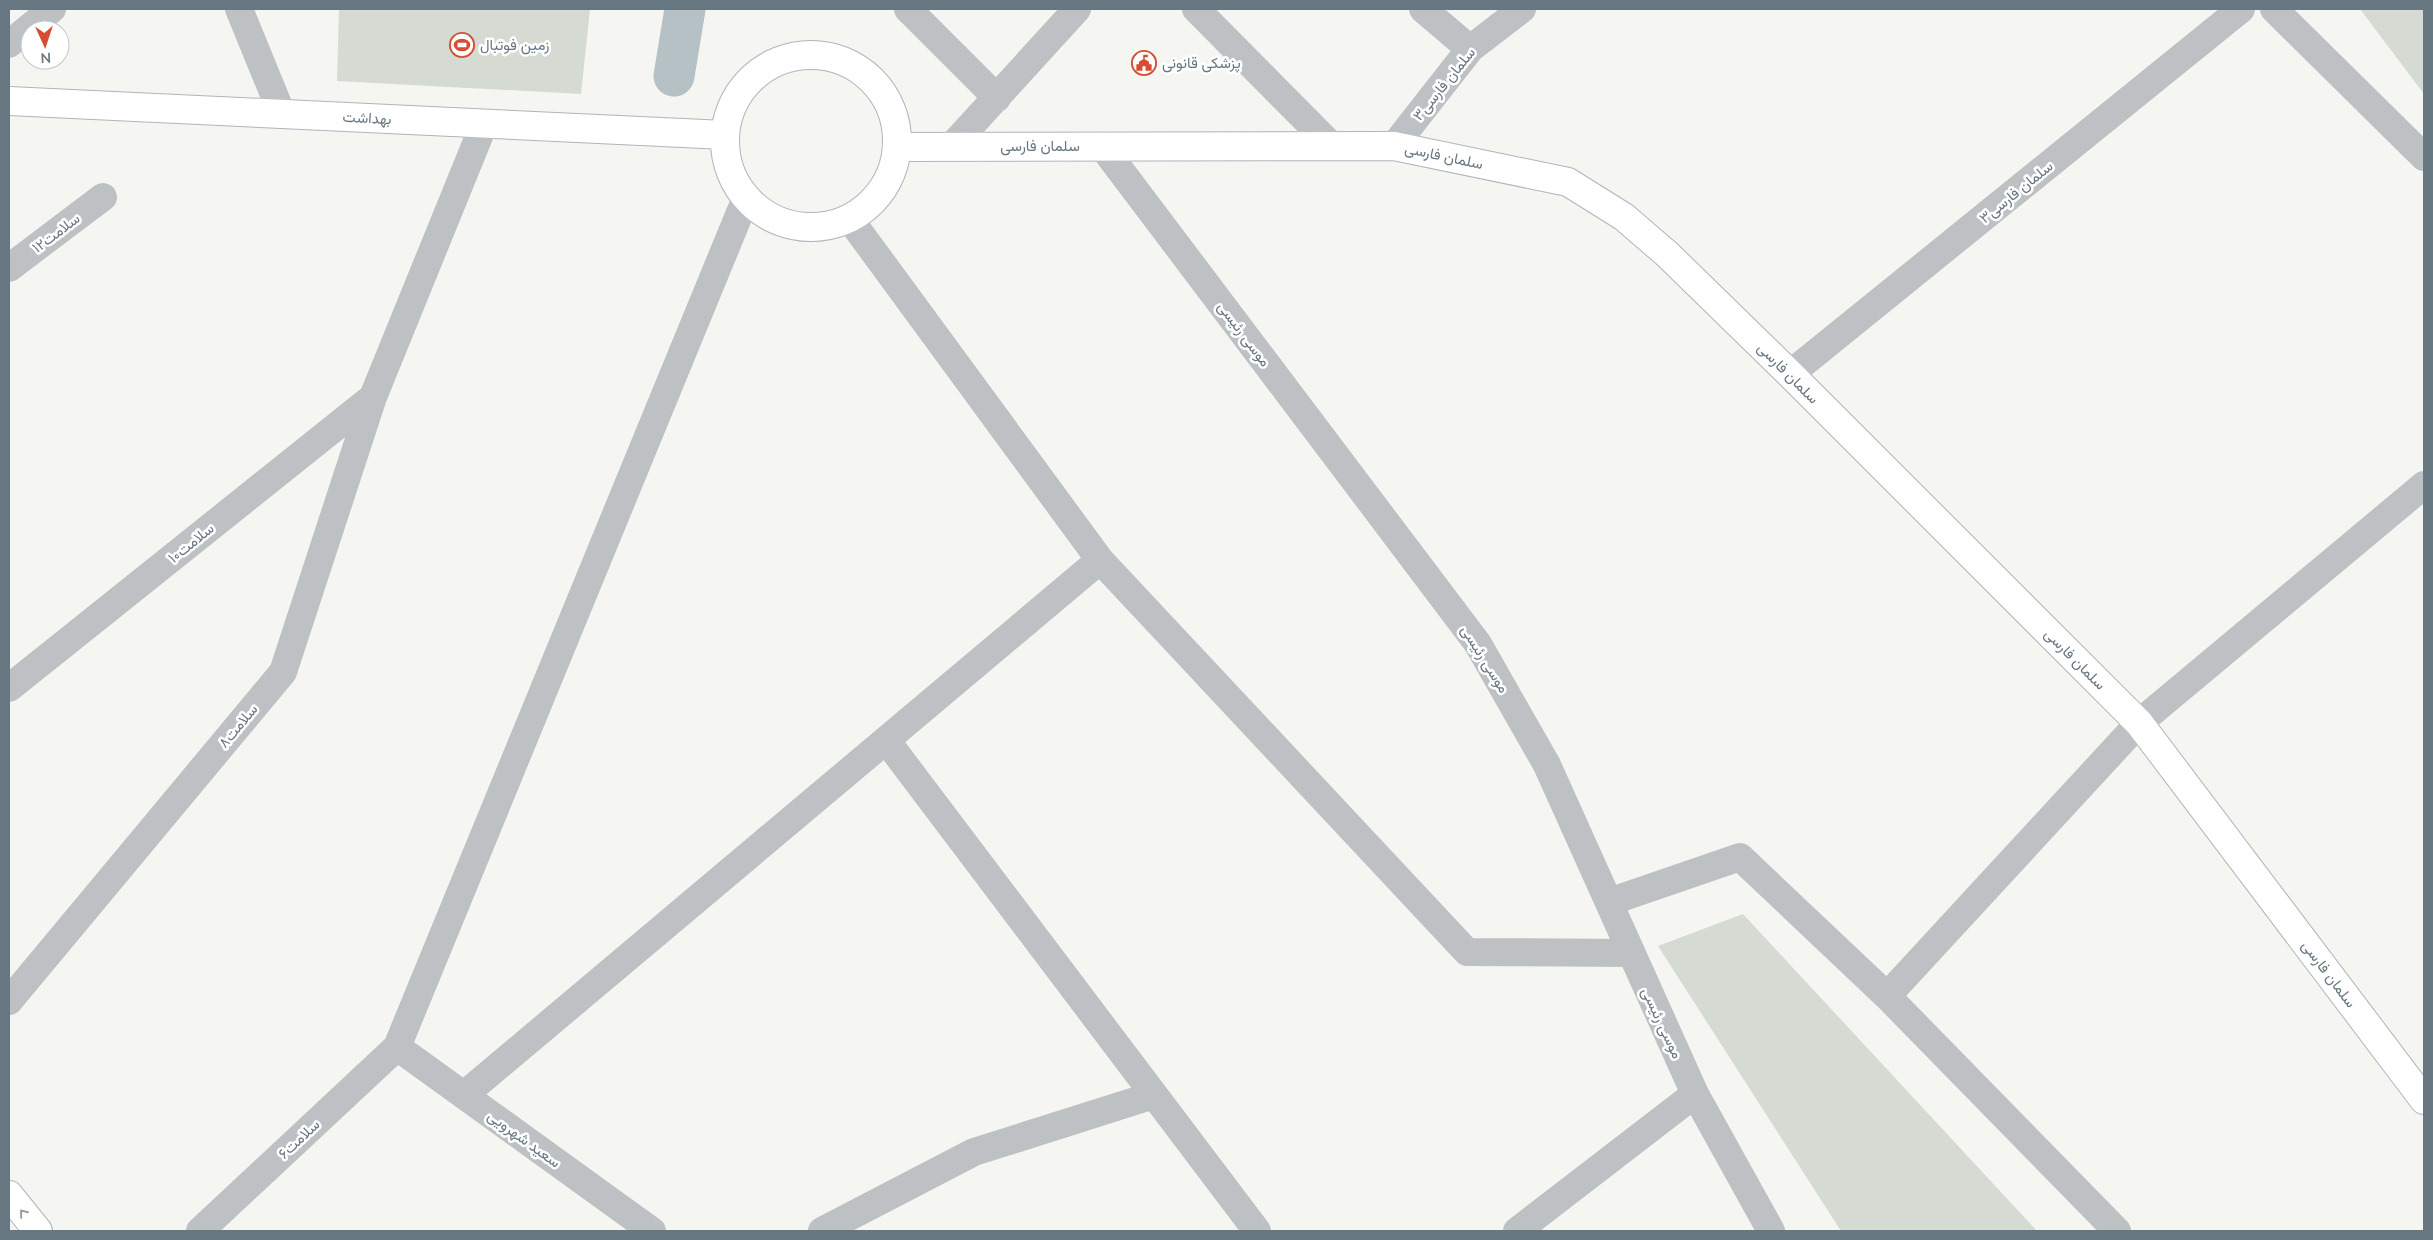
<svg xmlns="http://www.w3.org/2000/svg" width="2433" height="1240" font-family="'Nunito Sans',Vazirmatn,sans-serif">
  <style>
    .green { fill: #d5dad2 }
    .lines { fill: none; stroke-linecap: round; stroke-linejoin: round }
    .canal { stroke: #b5c1c4; stroke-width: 41 }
    .secondary-casing { stroke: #afb5b9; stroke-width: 30 }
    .street { stroke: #bdc1c4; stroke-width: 28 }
    .secondary { stroke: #fff; stroke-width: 28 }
    .oneway { stroke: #95a0a7 }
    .labels { text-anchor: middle; stroke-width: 5; stroke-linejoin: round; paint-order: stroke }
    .poi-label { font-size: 15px; fill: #677781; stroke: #fff; text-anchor: start }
    .street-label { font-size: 15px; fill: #677781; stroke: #fff }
  </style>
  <rect width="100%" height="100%" fill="#f5f5f2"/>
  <path class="green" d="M339,9H590L581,94L337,81Z
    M2360,9H2424V94Z
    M1743,914L2037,1231H1841L1658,946Z"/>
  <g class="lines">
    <path class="canal" d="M674,76L685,9"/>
    <defs>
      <path id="secondary" d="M725 141a86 86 0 1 1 172 0a86 86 0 1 1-172 0Z
        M9,101L725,135
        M897,147L1394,146L1568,182L1624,217L1667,254L1790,374L2139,723L2424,1100
        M9,1195L38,1231"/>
    </defs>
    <use href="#secondary" class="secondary-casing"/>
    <path class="street" d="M239,9L282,114
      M908,9L997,98
      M1196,9L1332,146
      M1423,9L1470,49
      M2274,9L2424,157
      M9,44L52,9
      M952,146L1077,9
      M1102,146L1478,644L1547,765L1695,1094L1771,1231
      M1394,146L1470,49L1522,9
      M849,218L1100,560L1467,952L1631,953
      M9,268L103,197
      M1790,374L2241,9
      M9,688L373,397
      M886,740L1257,1231
      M1609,902L1740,857L1887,996L2117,1231
      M1887,996L2139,723L2424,485
      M9,1001L283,672L373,397L484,124
      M397,1047L652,1231
      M464,1095L1100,560
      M200,1231L397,1047L746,198
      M822,1231L974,1152L1154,1095
      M1517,1231L1695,1094"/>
    <use href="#secondary" class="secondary"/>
  </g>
  <defs><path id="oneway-chevron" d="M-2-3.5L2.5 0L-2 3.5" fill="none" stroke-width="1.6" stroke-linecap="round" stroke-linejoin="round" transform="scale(1.25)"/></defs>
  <use class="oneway" href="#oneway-chevron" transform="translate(23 1213) rotate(-129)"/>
  <defs>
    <symbol id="stadium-ring" viewBox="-11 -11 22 22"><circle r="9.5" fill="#fff" stroke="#d44e33" stroke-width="1.5"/><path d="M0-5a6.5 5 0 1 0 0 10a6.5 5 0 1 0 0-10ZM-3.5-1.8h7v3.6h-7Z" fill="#d44e33"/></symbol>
    <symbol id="civic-ring" viewBox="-11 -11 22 22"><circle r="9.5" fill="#fff" stroke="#d44e33" stroke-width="1.5"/><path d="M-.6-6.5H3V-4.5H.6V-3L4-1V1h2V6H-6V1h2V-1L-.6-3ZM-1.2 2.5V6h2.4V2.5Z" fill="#d44e33"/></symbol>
  </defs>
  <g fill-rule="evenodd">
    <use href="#stadium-ring" x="448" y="31" width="28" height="28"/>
    <use href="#civic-ring" x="1130" y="49" width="28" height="28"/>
  </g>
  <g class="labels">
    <g class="poi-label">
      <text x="480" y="50">زمین فوتبال</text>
      <text x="1162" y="68">پزشکی قانونی</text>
    </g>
    <g class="street-label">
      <text transform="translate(1444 84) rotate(-51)" y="5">سلمان فارسی۳</text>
      <text transform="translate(367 118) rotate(3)" y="5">بهداشت</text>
      <text x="1040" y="151">سلمان فارسی</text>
      <text transform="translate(1444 156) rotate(12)" y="5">سلمان فارسی</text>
      <text transform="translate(2016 192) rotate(-39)" y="5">سلمان فارسی۳</text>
      <text transform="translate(56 233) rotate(-37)" y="5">سلامت۱۲</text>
      <text transform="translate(1244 334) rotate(53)" y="5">موسی رئیسی</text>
      <text transform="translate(1788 373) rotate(45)" y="5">سلمان فارسی</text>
      <text transform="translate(191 543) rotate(-39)" y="5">سلامت۱۰</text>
      <text transform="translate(1485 659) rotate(58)" y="5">موسی رئیسی</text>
      <text transform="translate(2075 659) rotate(45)" y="5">سلمان فارسی</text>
      <text transform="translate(238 726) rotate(-50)" y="5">سلامت۸</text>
      <text transform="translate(2329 974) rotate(53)" y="5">سلمان فارسی</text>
      <text transform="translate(1662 1023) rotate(65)" y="5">موسی رئیسی</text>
      <text transform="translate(299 1139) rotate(-43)" y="5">سلامت۶</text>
      <text transform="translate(524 1139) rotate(36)" y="5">سعید شهرویی</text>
    </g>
  </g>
  <rect width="2433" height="1240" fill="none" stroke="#677781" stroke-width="20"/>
  <g transform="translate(45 45) rotate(177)"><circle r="24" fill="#ffffff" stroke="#c2c9cd"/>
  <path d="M0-4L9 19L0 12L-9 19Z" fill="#d44e33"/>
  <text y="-8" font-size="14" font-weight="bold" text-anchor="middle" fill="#677781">N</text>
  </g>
</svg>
